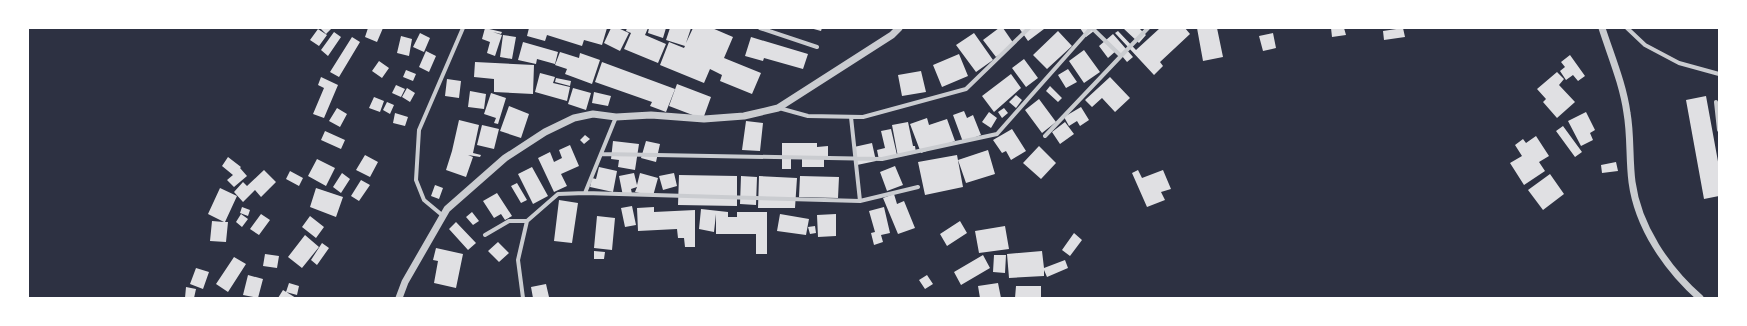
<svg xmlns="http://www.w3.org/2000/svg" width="1747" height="326" font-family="Bitter,serif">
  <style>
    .building { fill: #e0e0e3 }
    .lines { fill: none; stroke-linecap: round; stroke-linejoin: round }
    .minor { stroke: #caccd0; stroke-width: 4 }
    .tertiary { stroke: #caccd0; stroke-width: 7 }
  </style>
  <rect width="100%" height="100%" fill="#2d3142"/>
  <path class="building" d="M320,28H332L326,34Z
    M368,28H383L377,42L365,37Z
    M485,28L502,32L501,34L493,32L502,35L495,56L487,53L490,42L482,39Z
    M529,28H607L602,45L584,40L582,46L547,35L545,41L527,36Z
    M611,28H618L629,33L620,51L604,43Z
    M627,28H648L645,35L666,44L658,63L624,49L631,33L626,31Z
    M649,28H666L663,38L648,33Z
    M670,28H691L686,43L693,28H712L733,37L724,58L761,73L752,94L720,81L722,75L710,69L704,83L660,65L669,42L684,48L685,46L666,40Z
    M810,28H822L821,31Z
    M999,28H1003L1014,44L996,57L983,40Z
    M1019,28H1043L1044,29L1028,41Z
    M1080,28H1098L1086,37Z
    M1123,28H1139L1146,35L1139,43Z
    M1160,28H1185L1190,34L1160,62L1163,66L1154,75L1115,33L1118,31L1136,50Z
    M1197,28H1217L1223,57L1203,61Z
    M1331,28H1344L1346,35L1332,37Z
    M1403,28L1405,37L1384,40L1383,31Z
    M318,29L327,35L319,46L310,40Z
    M1058,31L1072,46L1047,69L1033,55Z
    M334,32L341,37L328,56L321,50Z
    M420,33L430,38L424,52L413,47Z
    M974,33L993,60L976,72L956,45Z
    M1273,33L1276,48L1263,51L1259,36Z
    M1113,34L1133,57L1127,62L1117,50L1108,58L1099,46Z
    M503,35L516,37L512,59L500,57Z
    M401,36L412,39L409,56L397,53Z
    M352,37L360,42L339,77L330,72Z
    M751,37L808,54L803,69L764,58L763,61L745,56Z
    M523,42L558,52L555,64L537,59L536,64L518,60Z
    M1084,50L1100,72L1084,83L1069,61Z
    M426,51L436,56L429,72L419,67Z
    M560,52L579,58L580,53L600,60L592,84L565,74L567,69L555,65Z
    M959,54L968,76L942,87L933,65Z
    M1570,55L1585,76L1578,81L1573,75L1566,80L1560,71L1565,67L1561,62Z
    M1024,59L1038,78L1026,87L1012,68Z
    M379,61L389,68L382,78L372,71Z
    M475,62L534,65L533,94L494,92V79L474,77Z
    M602,62L675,89L666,112L650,106L652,102L595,82Z
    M1068,69L1077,82L1066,88L1058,75Z
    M406,70L416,74L413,81L403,77Z
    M921,71L926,92L902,96L898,75Z
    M1557,72L1564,79L1559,85L1575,102L1557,118L1543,102L1546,99L1537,89Z
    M540,73L555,77L553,83L570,87L567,101L535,92Z
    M1011,74L1021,88L994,112L982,96Z
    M321,77L338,85L324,118L313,114L324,88L318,85Z
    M1110,77L1130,98L1115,112L1102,98L1092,107L1085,100Z
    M556,78L571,81L570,86L555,82Z
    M447,79L461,81L459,98L445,96Z
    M677,84L711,97L703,119L669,106Z
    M396,85L405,89L401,97L392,93Z
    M1050,86L1062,98L1058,102L1046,91Z
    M407,88L415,93L410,102L402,97Z
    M573,88L591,93L586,110L568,104Z
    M470,91L486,94L484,109L468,107Z
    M594,92L611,96L608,106L592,103Z
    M491,93L506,98L498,124L494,123L496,118L484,114Z
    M1016,95L1022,100L1016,108L1009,102Z
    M1706,96L1719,167V196L1704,199L1686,100Z
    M374,97L384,101L380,112L369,108Z
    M1039,99L1056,122L1042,133L1025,110Z
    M387,102L394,105L390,114L383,110Z
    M509,106L529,114L521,138L500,131Z
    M1081,107L1089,120L1080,126L1077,121L1069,126L1064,117Z
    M337,108L347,114L340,127L329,121Z
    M1004,108L1008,113L1002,118L998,112Z
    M964,111L967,118L973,115L981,135L963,142L953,115Z
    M989,112L997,118L991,128L982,122Z
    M1586,112L1595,130L1590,133L1593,140L1581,146L1568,121Z
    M395,113L408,117L405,126L393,123Z
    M927,118L929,125L947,119L955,141L921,153L910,124Z
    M459,120L479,125L473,153L481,155L480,157L468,155L473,157L466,177L446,170L452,151Z
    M746,121L763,123L760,151L742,150Z
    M908,122L913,146H915L916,153L898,157L892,125Z
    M1065,122L1074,134L1060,144L1052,132Z
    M482,125L499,129L494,149L477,145Z
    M1563,126L1582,152L1575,157L1556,131Z
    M891,129L897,155L879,160L877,150L885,148L881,131Z
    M1012,129L1026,151L1011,160L1006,151L1002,153L993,140Z
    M325,131L345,140L341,149L321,140Z
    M585,135L590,139L584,144L580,140Z
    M1536,136L1549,156L1539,162L1545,171L1524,185L1510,163L1522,156L1515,145L1523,139L1526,143Z
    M613,141L639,144L635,170L618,167L619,160L611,159Z
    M646,141L660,144L656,162L641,158Z
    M782,143H817V147L828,146V157H824V167H802V158H791V169H782Z
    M872,143L876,161L857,165L854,147Z
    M570,145L579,166L561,174L567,186L554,192L538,158L550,152L554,162L562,158L559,150Z
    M1039,146L1056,163L1041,179L1023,163Z
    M988,150L995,174L966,183L958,160Z
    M365,155L378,162L370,177L356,170Z
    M957,155L963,187L925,195L918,162Z
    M228,157L241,167L240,168L247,176L234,187L227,180L233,175L222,166Z
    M317,159L335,168L326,186L308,176Z
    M1616,162L1618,171L1602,173L1601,165Z
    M895,166L903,185L887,191L880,172Z
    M532,167L548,196L533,204L518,174Z
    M599,167L617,171L613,192L590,187L592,178L596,179Z
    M264,170L276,182L261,197L255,190L243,202L234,192L243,182L247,186Z
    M1138,170L1142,178L1163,170L1171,189L1161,192L1165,200L1147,207L1132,173Z
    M290,171L303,178L299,186L286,179Z
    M342,173L350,179L341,193L333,187Z
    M634,173L637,185L640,173L658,178L653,196L635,192L637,187L631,189L632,194L623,196L619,176Z
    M674,173L677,186L663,190L659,176Z
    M1550,174L1564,194L1543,210L1528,190Z
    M679,175L737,176V206L678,205Z
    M741,176L757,177L756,205L740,204Z
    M759,176L797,178L795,208H758Z
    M800,176L839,177L838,198L799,197Z
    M361,180L370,185L359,201L351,196Z
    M517,183L527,200L521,203L511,186Z
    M435,185L443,188L439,199L431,196Z
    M220,188L237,196L225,222H228L226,242L210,241L212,221L224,222L208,214Z
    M316,188L343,197L336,217L310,207Z
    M497,193L512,216L505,220L501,214L494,218L483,201Z
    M894,194L897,204L904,201L915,228L898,234L883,198Z
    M559,200L578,203L572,243L554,241Z
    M632,206L636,225L625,227L621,208Z
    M242,207L250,210L248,216L240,213Z
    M654,207V212L695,210V247H685L684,238H678L677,229L638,231L637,208Z
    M884,207L890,233L881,235L883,242L874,245L871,233L875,232L869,211Z
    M701,209L728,212V217H737V212H767V254H756V234H716V214L714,232L699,229Z
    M472,212L479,221L473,225L466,217Z
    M241,214L248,219L242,227L236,222Z
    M261,214L270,220L259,235L250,229Z
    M780,214L809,219L806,235L777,231Z
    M836,214V236L818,237L817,215Z
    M310,216L324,227L316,238L302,227Z
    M597,216L615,218L612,250L594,248Z
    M960,221L967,233L947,246L940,234Z
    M456,222L476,243L468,250L449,229Z
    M815,226L816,233L810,234L808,227Z
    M1005,226L1009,249L979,253L975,231Z
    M1074,233L1082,240L1070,256L1062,250Z
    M305,235L319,247L302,268L288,257Z
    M498,242L509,253L499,262L488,251Z
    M322,243L329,248L317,265L311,260Z
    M436,248L463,254L456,288L434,283L438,261L433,260Z
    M594,251L605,252L604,259H594Z
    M1042,251L1044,268L1065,260L1068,268L1047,277L1044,270V276L1009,278L1007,254Z
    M265,254L279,256L277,268L263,266Z
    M983,255L990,268L961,285L954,272Z
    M994,255H1006L1005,273L993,272Z
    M234,257L246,264L228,292L216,284Z
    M196,268L209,272L203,289L190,284Z
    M248,275L263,279L258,298L243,295Z
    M927,275L933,284L925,289L919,280Z
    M289,283L299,286L297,295L286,292Z
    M998,283L1001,298H980L978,286Z
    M546,284L549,297L533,298L531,287Z
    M1016,286H1041V298H1015Z
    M186,287L196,289L194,298H185Z
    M283,290L296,298H278Z"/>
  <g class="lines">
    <path class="minor" d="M760,28L817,47
      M1627,28L1645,45L1679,63L1719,74
      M1121,56L1148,28
      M1716,102L1719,130
      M779,108L808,116L863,117L966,89L1029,28
      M616,117L585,193L860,201L851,117
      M1045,136L1121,56L1092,28
      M602,154L882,159L997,134L1091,28
      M860,201L918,187
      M442,215L424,200L416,180L419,130L463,28
      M485,235L509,221H527
      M523,298L518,260L527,221L558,194L585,193"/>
    <path class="tertiary" d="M1602,28C1611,56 1623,84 1627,113C1631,135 1629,159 1632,182C1638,227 1667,269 1700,298
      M399,298L405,282L447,209L505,158L545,132L574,118L593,114L616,117L651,115L704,119L744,116L778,108L892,35L899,28"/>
  </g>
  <rect width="1747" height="326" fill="none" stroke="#ffffff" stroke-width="58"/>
</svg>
